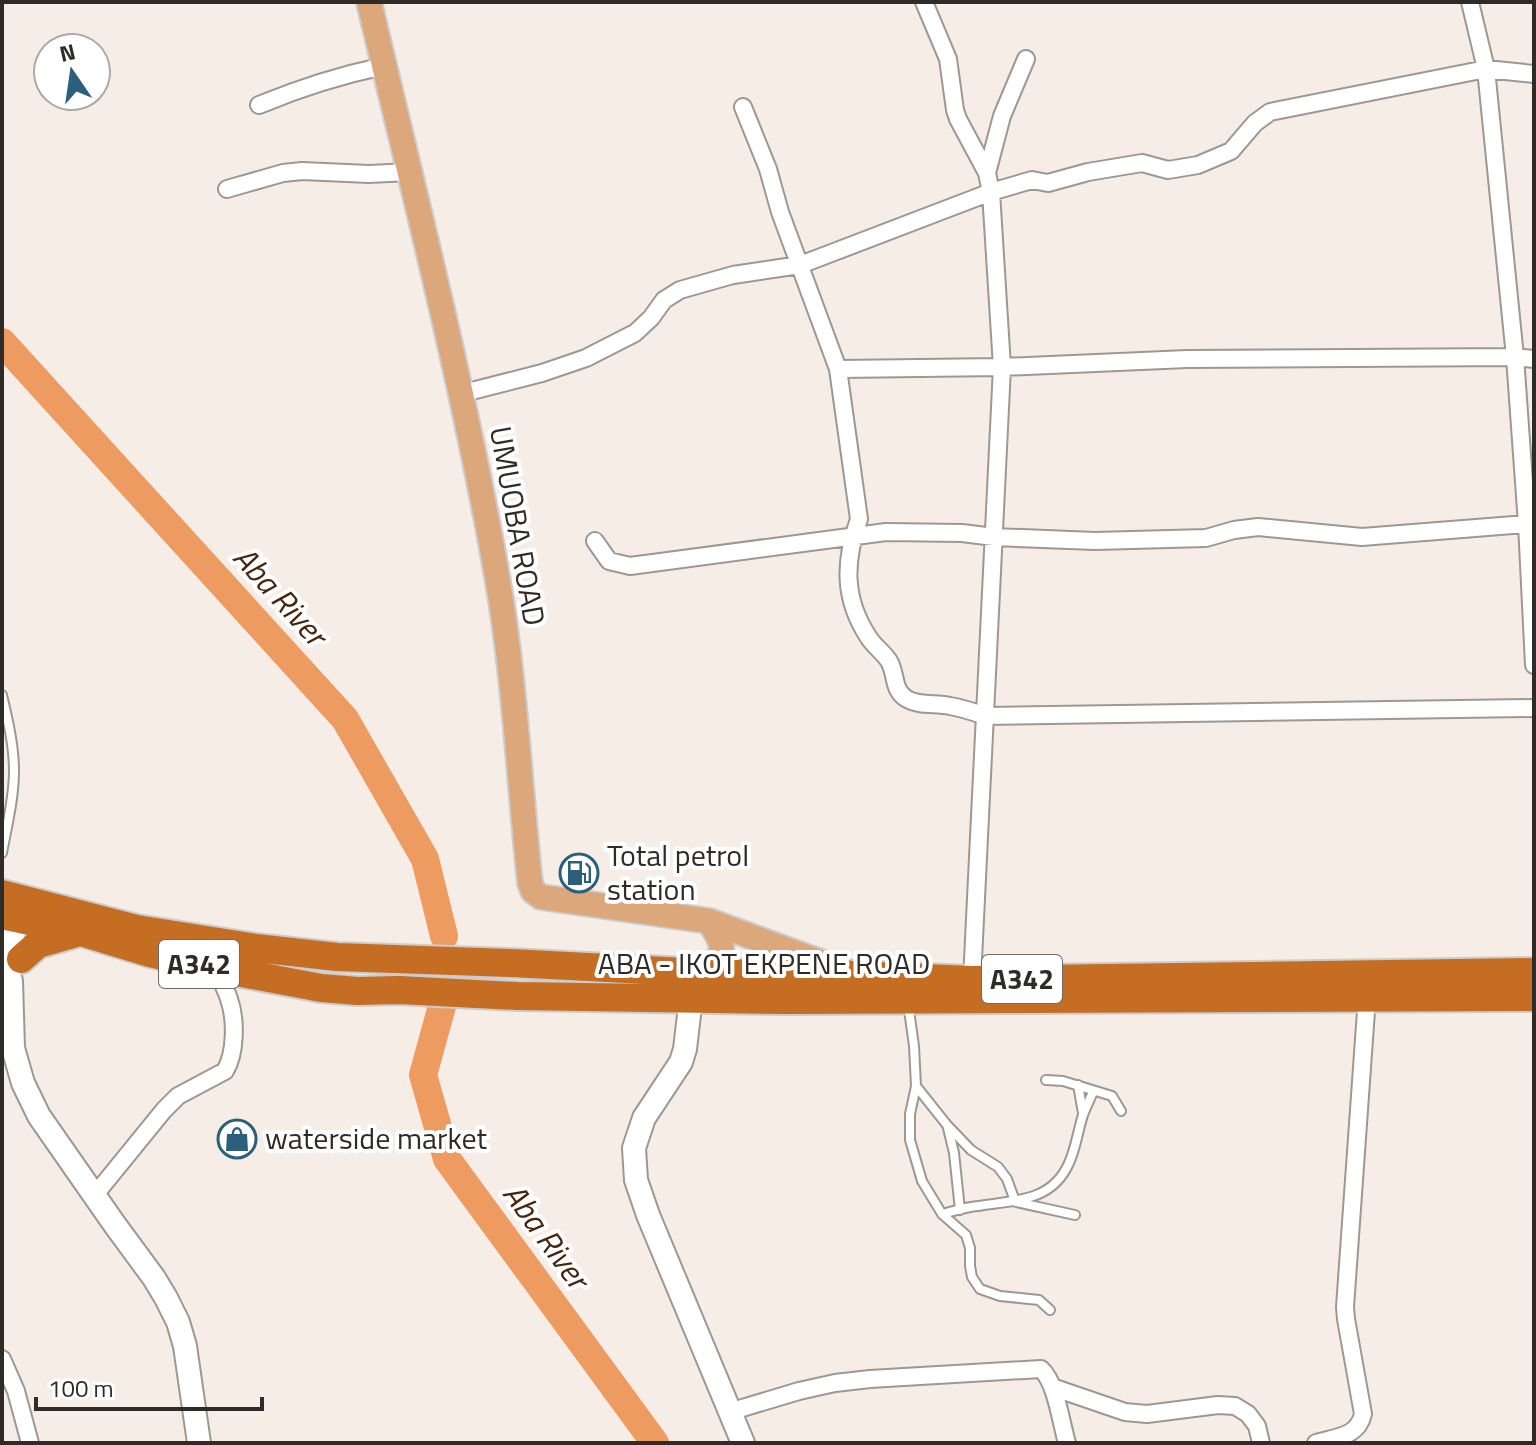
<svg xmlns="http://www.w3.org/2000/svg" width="1536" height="1445" font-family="'Titillium Web',sans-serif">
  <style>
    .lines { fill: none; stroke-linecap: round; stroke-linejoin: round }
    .river { stroke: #ed9b60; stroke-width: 28 }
    .lane-casing { stroke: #9f9791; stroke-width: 12 }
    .street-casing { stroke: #9f9791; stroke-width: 20 }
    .secondary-casing { stroke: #9f9791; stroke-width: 26 }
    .primary-casing { stroke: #cdcccc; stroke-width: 28 }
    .highway-casing { stroke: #cdcccc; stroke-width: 32 }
    .lane { stroke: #fff; stroke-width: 8 }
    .street { stroke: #fff; stroke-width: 16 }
    .secondary { stroke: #fff; stroke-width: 22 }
    .primary { stroke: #dca77b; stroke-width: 24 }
    .highway { stroke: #c46d23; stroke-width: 28 }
    .labels { text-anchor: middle; stroke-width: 8; stroke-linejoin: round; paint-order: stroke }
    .shield { fill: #fff; stroke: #6d6b69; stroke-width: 2 }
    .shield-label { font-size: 28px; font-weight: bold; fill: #2f2b29 }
    .street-label { font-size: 30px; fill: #2f2b29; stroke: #fff }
    .poi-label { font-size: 30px; fill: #2f2b29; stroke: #fff; text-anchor: start }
    .water-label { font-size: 32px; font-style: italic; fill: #46250c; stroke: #fff }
  </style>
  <rect width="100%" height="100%" fill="#f6ede7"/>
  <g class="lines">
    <path class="river" d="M2,342L345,719L425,859L444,936
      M442,1006L423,1075L447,1159L655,1443"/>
    <defs>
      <path id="lane" d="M2,695C8,720 14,746 14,771C14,798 7,826 2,853
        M908,1003L914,1046L916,1086L910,1114V1140L922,1181L942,1214L966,1235L970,1248V1266L972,1277L980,1289L1000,1296L1039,1300L1050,1310
        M1046,1080L1063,1081L1112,1096L1121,1111
        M1078,1085L1083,1113
        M916,1086L947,1125L971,1150L998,1167L1007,1179L1015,1201
        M948,1128L954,1153L960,1210
        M1016,1202L1075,1215
        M942,1214C954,1211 966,1207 978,1206C1015,1200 1052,1202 1069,1163C1076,1148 1078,1130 1083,1115C1086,1107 1090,1099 1093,1092"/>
      <path id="street" d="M924,2L948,59L955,110L958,119L987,173L991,192L1002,367L972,980
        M1470,2L1486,69L1515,357L1527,524L1534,665
        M259,105C300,88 341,75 384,66
        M743,107L768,169L780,212L838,369L859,519C844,562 843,599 869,638C874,646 884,653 889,661C897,675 892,690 907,699C919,706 936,703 950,706C962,708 974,712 985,716L1534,708
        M987,173L1002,116L1026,59
        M227,189L283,173L302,171L369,174L409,172
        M838,369L1002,367L1187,359L1515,357L1534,359
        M460,394L542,373L586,358L635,333L651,318L664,300L680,290L733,275L800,265L991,192L1032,180L1048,183L1088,172L1142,163L1168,170L1198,165L1231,151L1255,123L1270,112L1486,69L1534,74
        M595,541L609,561L630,566L886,532L962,533L994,537L1095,541L1206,538L1234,530L1258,527L1362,537L1527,524
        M94,1196L164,1110L178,1096L225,1071C236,1053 236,1019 229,999C226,989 220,978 215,968
        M2,1359L16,1391L30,1443
        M1052,1387L1125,1412L1147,1414L1218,1405L1235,1406L1248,1414L1257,1426L1261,1443
        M729,1412L799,1391L835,1383L870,1379L1041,1369C1056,1382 1061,1423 1067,1443
        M1316,1443C1336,1437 1358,1437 1363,1414L1346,1319L1345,1307L1367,997"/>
      <path id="secondary" d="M21,905L8,955L7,970L11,981L13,1048L23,1083L39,1116L115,1225L154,1278L166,1298L178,1322L185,1346L199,1443
        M691,998L685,1049L681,1062L644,1118L634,1148L636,1180L648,1215L743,1443"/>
      <path id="primary" d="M369,2C414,193 463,383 497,576C515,678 519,781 530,883L533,891L541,897L709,921L845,971
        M704,973C728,952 725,946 709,921"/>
      <path id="highway" d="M2,894L137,929L256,948L337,957L511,963L704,973L855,975L972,980L1534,972
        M2,915L81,932L150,953L215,968L321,988L358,991L399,990L517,996L787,1000L1534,997
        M21,959L38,944L73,934"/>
    </defs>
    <use href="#lane" class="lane-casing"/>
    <use href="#street" class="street-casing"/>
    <use href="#secondary" class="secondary-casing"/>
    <use href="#primary" class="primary-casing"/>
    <use href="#highway" class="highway-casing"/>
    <use href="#lane" class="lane"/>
    <use href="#street" class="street"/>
    <use href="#secondary" class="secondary"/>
    <use href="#primary" class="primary"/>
    <use href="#highway" class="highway"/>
  </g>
  <defs>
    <symbol id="fuel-ring" viewBox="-11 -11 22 22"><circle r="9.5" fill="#fff" stroke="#2b5f7b" stroke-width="1.5"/><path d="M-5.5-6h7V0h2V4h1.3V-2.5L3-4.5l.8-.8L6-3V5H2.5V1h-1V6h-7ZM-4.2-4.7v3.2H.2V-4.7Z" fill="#2b5f7b"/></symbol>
    <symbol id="shop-ring" viewBox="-11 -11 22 22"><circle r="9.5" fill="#fff" stroke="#2b5f7b" stroke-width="1.5"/><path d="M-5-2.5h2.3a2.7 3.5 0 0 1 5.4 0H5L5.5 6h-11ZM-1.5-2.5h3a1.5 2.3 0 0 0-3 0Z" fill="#2b5f7b"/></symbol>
  </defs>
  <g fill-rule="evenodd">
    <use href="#fuel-ring" x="557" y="851" width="44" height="44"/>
    <use href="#shop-ring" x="215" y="1117" width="44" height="44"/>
  </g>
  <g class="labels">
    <g class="shield">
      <rect x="159" y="940" width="80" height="48" rx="6"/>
      <rect x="982" y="955" width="80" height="48" rx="6"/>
    </g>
    <g class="shield-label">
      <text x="199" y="974">A342</text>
      <text x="1022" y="989">A342</text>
    </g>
    <g class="street-label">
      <text transform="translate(517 526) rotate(80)" y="10">UMUOBA ROAD</text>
      <text x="764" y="974">ABA - IKOT EKPENE ROAD</text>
    </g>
    <g class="poi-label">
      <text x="607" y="866">Total petrol<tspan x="607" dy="34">station</tspan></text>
      <text x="265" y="1149">waterside market</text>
    </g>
    <g class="water-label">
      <text transform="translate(280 596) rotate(48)" y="11">Aba River</text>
      <text transform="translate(546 1236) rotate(54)" y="11">Aba River</text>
    </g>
  </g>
  <rect width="1536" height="1445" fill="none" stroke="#2f2b29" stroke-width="8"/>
  <g transform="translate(72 72) rotate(347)"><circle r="38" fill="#ffffff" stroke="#acaaa9" stroke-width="2"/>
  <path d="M0-6L14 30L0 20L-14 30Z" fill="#2b5f7b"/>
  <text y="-12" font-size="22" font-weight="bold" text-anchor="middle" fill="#2f2b29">N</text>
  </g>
  <path d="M36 1397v12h226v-12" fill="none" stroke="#2f2b29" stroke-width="4"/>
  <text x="48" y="1397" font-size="24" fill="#2f2b29" stroke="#ffffff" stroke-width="6" paint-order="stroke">100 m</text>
</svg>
